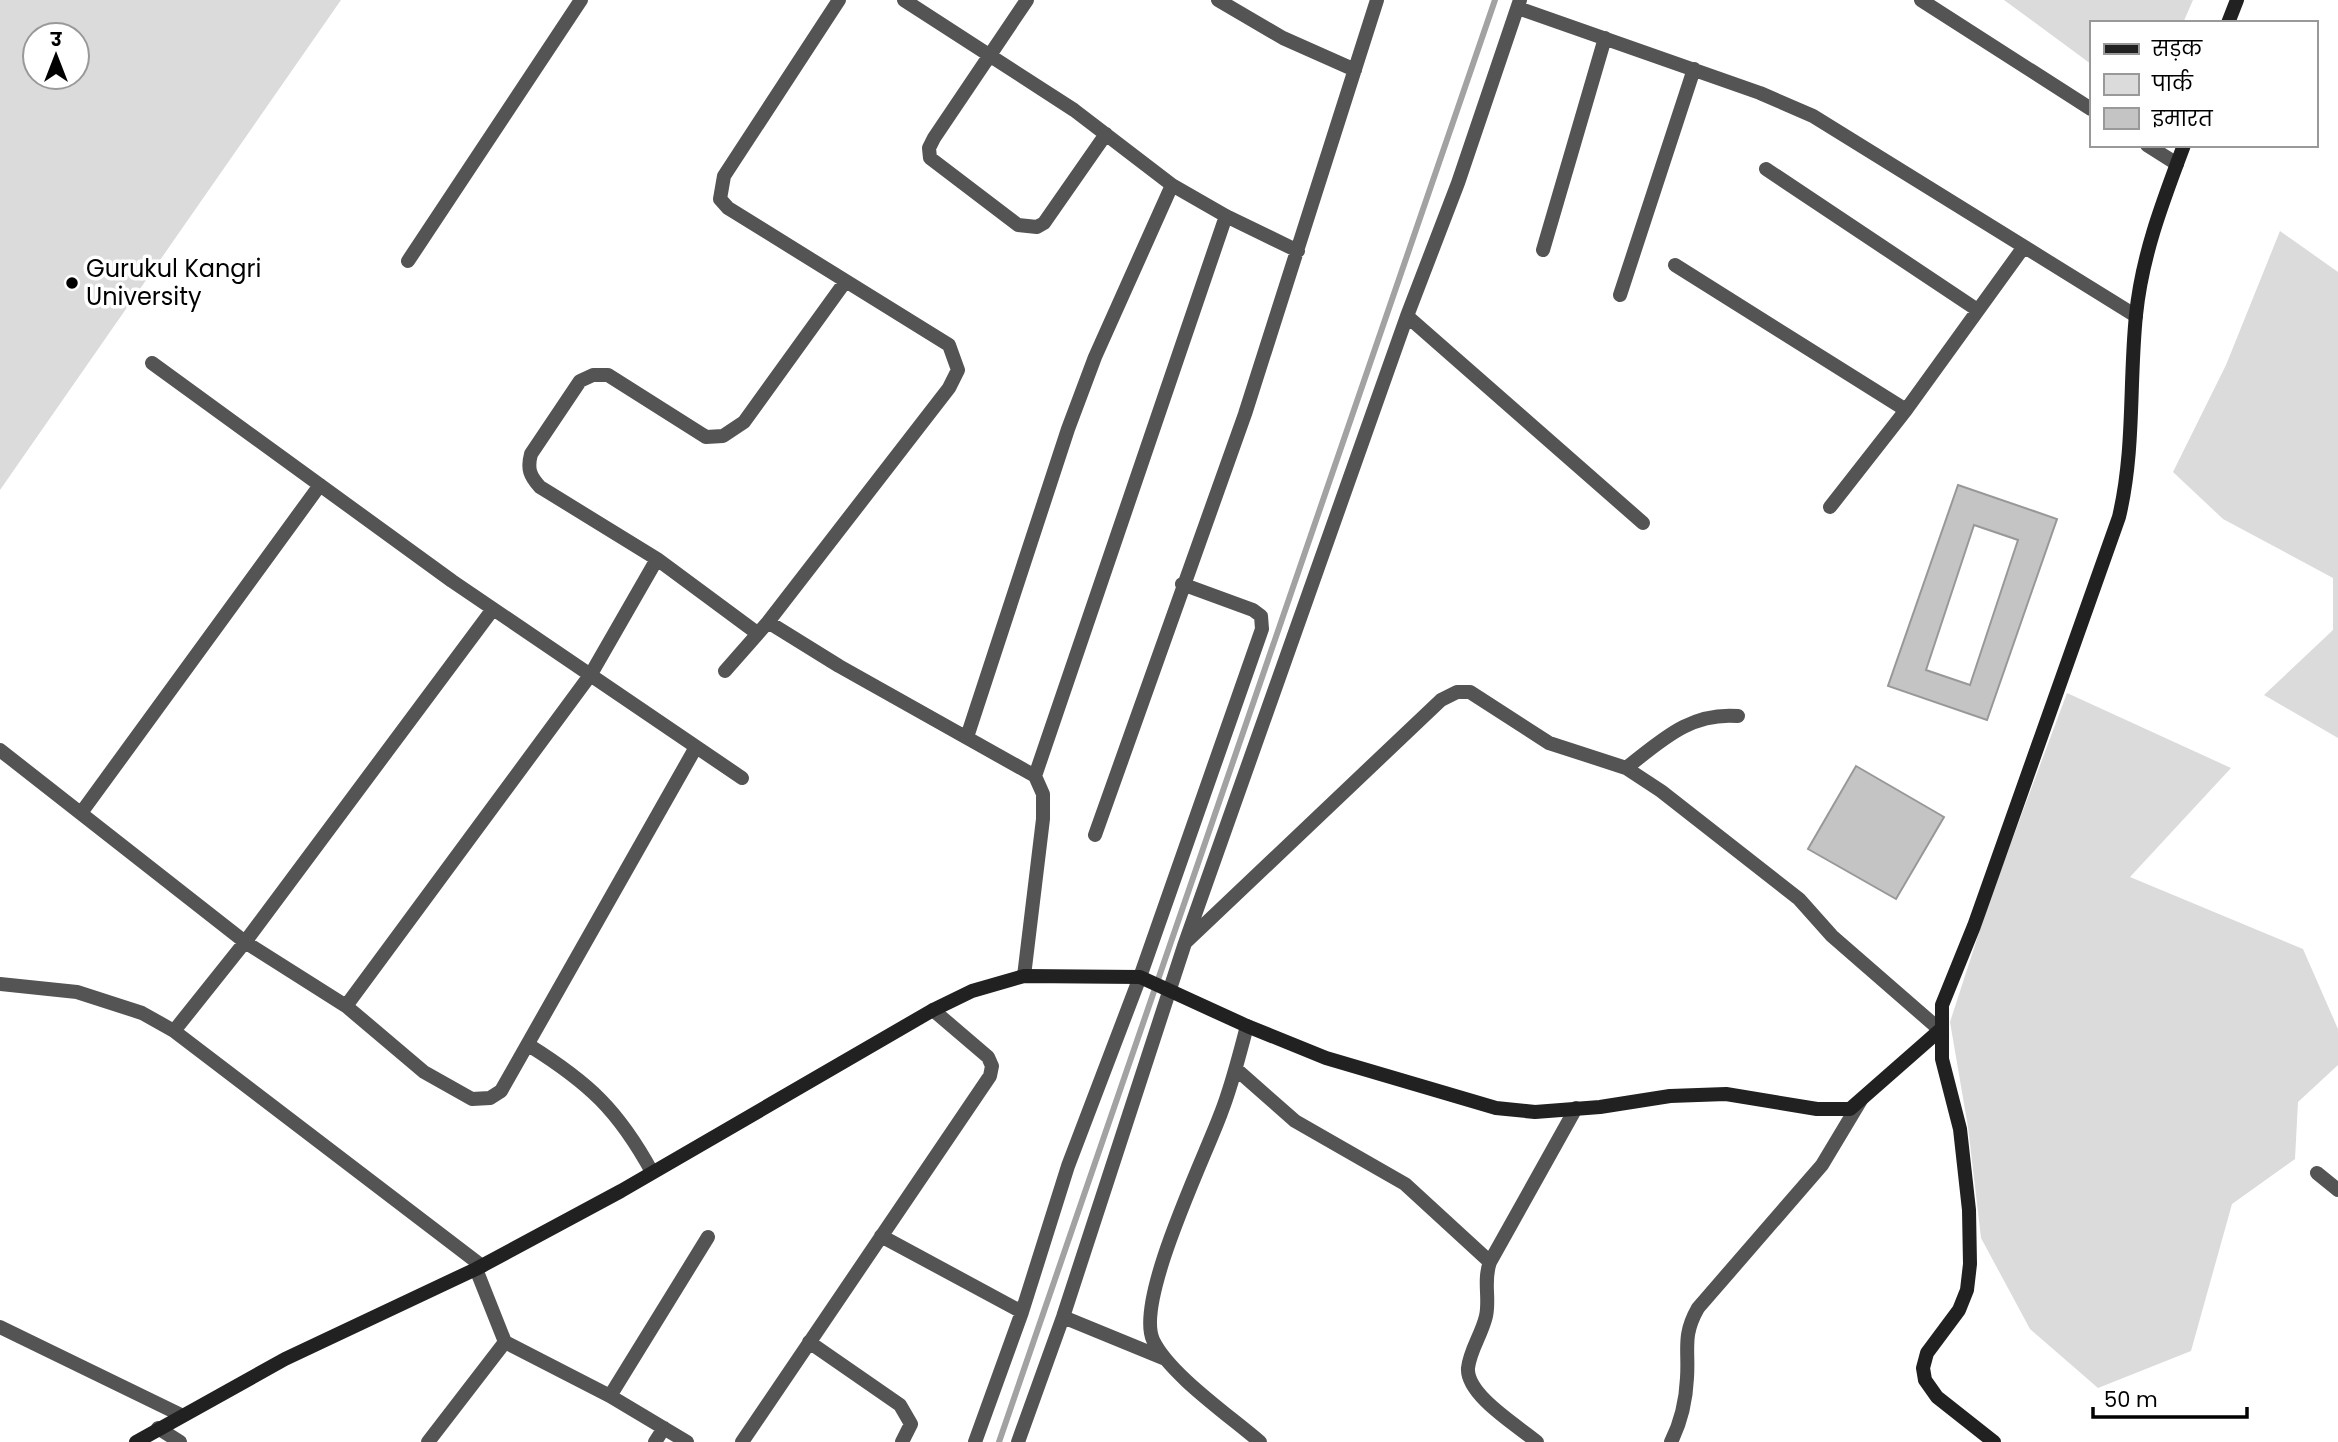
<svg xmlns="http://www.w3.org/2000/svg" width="2338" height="1442" font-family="Poppins,'Noto Sans Devanagari',sans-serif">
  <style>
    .green { fill: #dbdbdb; fill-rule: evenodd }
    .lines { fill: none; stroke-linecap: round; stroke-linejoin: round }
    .stream { stroke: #a2a2a2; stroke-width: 6 }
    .building { fill: #c4c4c4; stroke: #989898; stroke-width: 2; fill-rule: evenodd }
    .street { stroke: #545454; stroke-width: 14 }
    .secondary { stroke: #212121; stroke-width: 14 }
    .poi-dot { fill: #000; stroke: #fff; stroke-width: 2.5 }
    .labels { text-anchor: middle; stroke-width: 7; stroke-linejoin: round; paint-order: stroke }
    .poi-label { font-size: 24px; fill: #000; stroke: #fff; text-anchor: start }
  </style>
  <rect width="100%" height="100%" fill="#fff"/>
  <path class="green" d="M0,0H341L0,490ZM77,35V77H35V35Z
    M2004,0H2193L2183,23H2091V64Z
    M2280,231L2338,272V738L2264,695L2333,630V578L2223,519L2173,472L2226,365Z
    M2067,693L2231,768L2130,877L2303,949L2338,1029V1065L2298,1102L2295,1159L2232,1204L2191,1351L2098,1388L2030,1329L1981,1238L1968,1127L1950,1022L1990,899Z"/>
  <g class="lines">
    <path class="stream" d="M999,1442L1495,0"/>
  </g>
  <path class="building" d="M1958,485L2057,519L1987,720L1888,686ZM1974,525L2018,540L1970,685L1926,670Z
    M1856,766L1944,817L1896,899L1808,849Z"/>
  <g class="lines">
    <path class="street" d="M904,0L1074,110L1172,185L1226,216L1298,251
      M1027,0L934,138L929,148L930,158L1018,225L1037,227L1044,223L1106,134
      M1218,0L1283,38L1355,70
      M1921,0L2091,109
      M1518,8L1760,93L1813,116L2136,316
      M2147,145L2177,164
      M1766,169L1976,309
      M1543,250L1605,38
      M408,261L581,0
      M1675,265L1906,410
      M1620,295L1694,69
      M1407,316L1643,523
      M152,363L452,581L742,778
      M1830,507L1906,410L2023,248
      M768,622L839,666L1035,776L1043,794V819L1024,976
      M757,633L657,559L540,487C530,476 527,469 531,454L580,381L593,375H608L706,437L723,436L744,422L845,282
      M725,671L768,622L949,388L958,370L949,345L728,208L720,199L724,176L839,0
      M967,737L1068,429L1095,357L1172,185
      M0,750L245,942L346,1006L424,1072L472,1099L490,1098L501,1091L696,747
      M1626,768C1662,740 1690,712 1738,716
      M1035,776L1226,216
      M81,813L320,485
      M1095,835L1245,414L1377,0
      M1186,942L1441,700L1457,692H1470L1549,743L1626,768L1661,791L1799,899L1832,936L1940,1030
      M0,984L77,992L142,1013L174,1031L482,1266
      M346,1006L591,674L657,559
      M1247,1026C1239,1056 1232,1085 1221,1113C1205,1157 1135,1300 1153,1340C1169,1374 1230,1416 1260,1442
      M174,1031L245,942L493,609
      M530,1046C589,1083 618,1110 652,1172
      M1236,1069L1295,1121L1405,1184L1490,1262
      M2317,1173L2338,1190
      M881,1236L1022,1312
      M476,1269L505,1342
      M1063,1317L1163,1358
      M0,1327L181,1415
      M809,1342L900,1405L911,1424L902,1442
      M610,1396L708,1237
      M158,1428L180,1442
      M428,1442L505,1342L610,1396L687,1442
      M655,1442L664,1428
      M742,1442L990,1076L992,1066L988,1057L933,1010
      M975,1442L1022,1312L1068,1166L1140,977L1262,629L1261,616L1253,610L1182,584
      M1018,1442L1063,1317L1185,943L1407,316L1458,183L1520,0
      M1537,1442C1518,1426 1466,1395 1468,1368C1470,1350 1482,1334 1486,1316C1490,1298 1483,1281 1490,1262L1576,1108
      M1671,1442C1681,1422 1686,1400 1687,1378C1689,1349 1682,1336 1698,1308L1822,1165L1861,1100"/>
    <path class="secondary" d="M2228,23L2237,0
      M136,1442L285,1359L476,1269L621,1191L933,1010L972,991L1024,976L1140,977L1247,1026L1326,1058L1496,1108L1535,1112L1600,1107L1670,1096L1726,1094L1817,1109H1850L1940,1030
      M1994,1442L1937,1397L1925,1380L1923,1368L1927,1353L1959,1310L1967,1290L1970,1264L1969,1210L1960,1129L1942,1059V1005L1974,926L2119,517C2135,449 2129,383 2136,315C2142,255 2163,201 2184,145"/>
  </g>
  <circle class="poi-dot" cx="72" cy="283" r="7"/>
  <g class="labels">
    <g class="poi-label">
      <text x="86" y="277">Gurukul Kangri<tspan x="86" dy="28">University</tspan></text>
    </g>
  </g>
  <rect x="2090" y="21" width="228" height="126" fill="#ffffff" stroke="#999999" stroke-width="2"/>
  <rect x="2104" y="44" width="35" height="10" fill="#212121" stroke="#999999" stroke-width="2"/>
  <text x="2152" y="56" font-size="21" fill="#000000">सड़क</text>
  <rect x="2104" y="74" width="35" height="21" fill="#dbdbdb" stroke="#999999" stroke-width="2"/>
  <text x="2152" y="91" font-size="21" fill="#000000">पार्क</text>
  <rect x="2104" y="108" width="35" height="21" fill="#c4c4c4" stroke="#999999" stroke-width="2"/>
  <text x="2152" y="126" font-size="21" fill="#000000">इमारत</text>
  <g transform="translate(56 56)"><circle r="33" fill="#ffffff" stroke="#999999" stroke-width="2"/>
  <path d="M0-5L12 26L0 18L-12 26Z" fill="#000000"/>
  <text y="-10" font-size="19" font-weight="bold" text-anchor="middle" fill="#000000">उ</text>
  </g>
  <path d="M2093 1407v10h154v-10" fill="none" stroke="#000000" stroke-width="3.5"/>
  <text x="2104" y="1407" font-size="21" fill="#000000" stroke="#ffffff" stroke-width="5" paint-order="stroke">50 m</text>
</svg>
